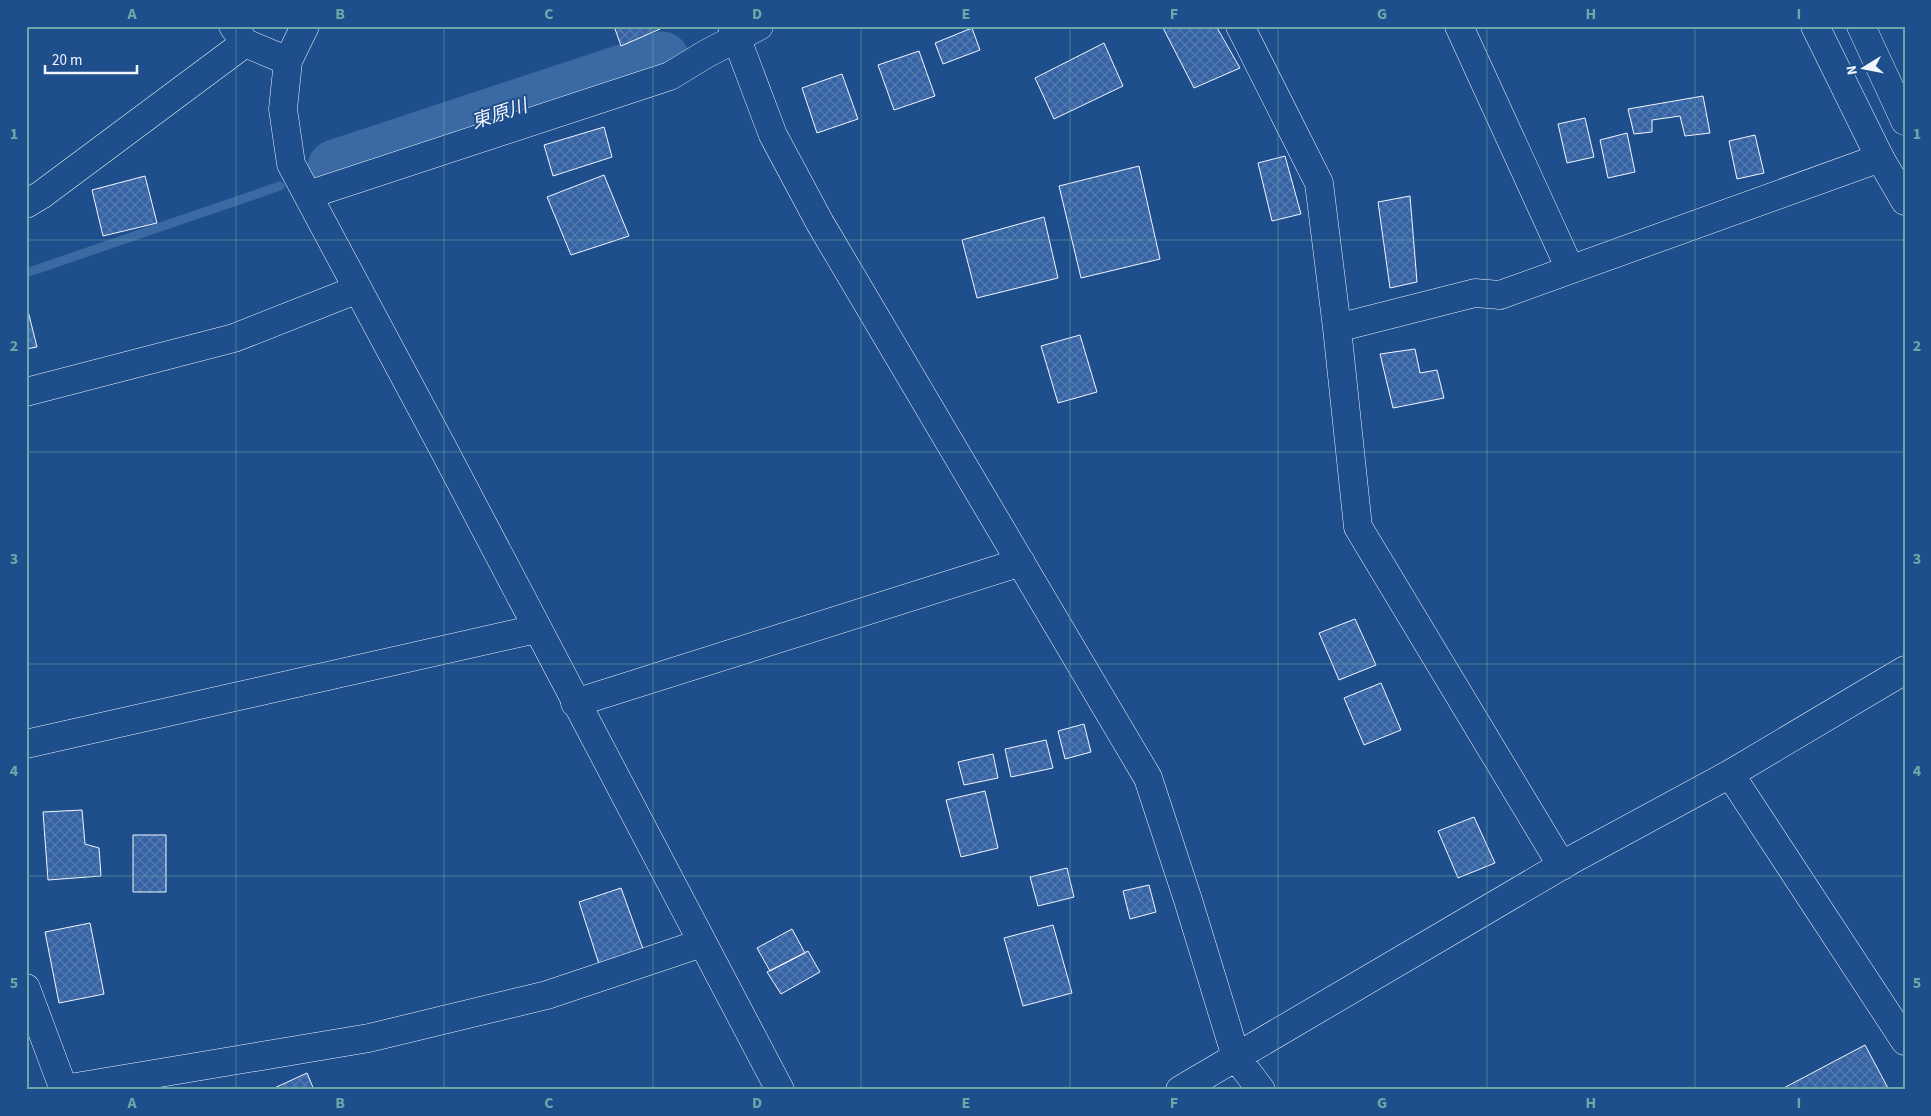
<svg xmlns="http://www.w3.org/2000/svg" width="1931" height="1116" font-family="'Source Sans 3','Noto Sans JP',sans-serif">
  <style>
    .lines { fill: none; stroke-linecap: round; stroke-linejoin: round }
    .stream { stroke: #3b69a3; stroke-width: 9 }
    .river { stroke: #3b69a3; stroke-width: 55 }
    .building { fill: url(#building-cross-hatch); stroke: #f2f6ff }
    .minor-casing { stroke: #f2f6ff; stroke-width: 29 }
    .tertiary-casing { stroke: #f2f6ff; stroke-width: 29 }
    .trunk-casing { stroke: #f2f6ff; stroke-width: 29 }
    .minor { stroke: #1f4e8c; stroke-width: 28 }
    .tertiary { stroke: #1f4e8c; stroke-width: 28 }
    .trunk { stroke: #1f4e8c; stroke-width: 28 }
    .grid { fill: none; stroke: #6aa9a8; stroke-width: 1; stroke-opacity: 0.55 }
    .labels { text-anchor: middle; stroke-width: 4; stroke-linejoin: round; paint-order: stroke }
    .water-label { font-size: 19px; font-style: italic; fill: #f2f6ff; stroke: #1f4e8c }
    .neatline { fill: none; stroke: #6aa9a8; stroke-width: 2 }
    .grid-label { font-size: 16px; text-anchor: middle; font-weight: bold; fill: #6aa9a8 }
  </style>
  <defs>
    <pattern id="building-cross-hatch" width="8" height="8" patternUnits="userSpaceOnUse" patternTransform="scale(1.25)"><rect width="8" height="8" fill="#3563a3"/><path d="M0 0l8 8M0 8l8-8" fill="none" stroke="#537ab1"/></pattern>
  </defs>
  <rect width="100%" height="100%" fill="#1f4e8c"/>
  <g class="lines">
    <path class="stream" d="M26,273L280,186"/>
    <path class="river" d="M335,167L662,59"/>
  </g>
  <path class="building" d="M614,26H659L660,29L621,46Z
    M1162,26H1216L1240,68L1194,88Z
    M972,28L980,50L943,64L935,43Z
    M1104,43L1123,86L1054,119L1035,78Z
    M919,51L935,96L894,110L878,65Z
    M842,74L858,119L817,133L802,88Z
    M1703,96L1710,133L1685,136L1680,116L1652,120V132L1634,134L1628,109Z
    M1585,118L1594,157L1567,163L1558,124Z
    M604,127L612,157L553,176L544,145Z
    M1627,133L1635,172L1608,178L1600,140Z
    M1755,135L1764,173L1737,179L1729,141Z
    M1285,156L1301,214L1272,221L1258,163Z
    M1139,166L1160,259L1081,278L1059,186Z
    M604,175L629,236L571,255L547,197Z
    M145,176L157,223L103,236L92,190Z
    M1410,196L1417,282L1390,288L1378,202Z
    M1044,217L1058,278L977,298L962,240Z
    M26,303L37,347L26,349Z
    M1080,335L1097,392L1058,403L1041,346Z
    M1415,349L1420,373L1437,370L1444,398L1393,408L1380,354Z
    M1355,619L1376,665L1339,680L1319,633Z
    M1381,683L1401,730L1364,745L1344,698Z
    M1084,724L1091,752L1065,759L1058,731Z
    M1046,740L1053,768L1011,777L1005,749Z
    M993,754L998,778L964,785L958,762Z
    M985,791L998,848L961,857L946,800Z
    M82,810L85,844L99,848L101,876L48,880L43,812Z
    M1474,817L1495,863L1458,878L1438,831Z
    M133,835H166V892H133Z
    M1067,868L1074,897L1038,906L1030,877Z
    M1149,885L1156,912L1130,919L1123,891Z
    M621,888L643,949L599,964L579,902Z
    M90,923L104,994L59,1003L45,932Z
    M1053,925L1072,993L1023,1006L1004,938Z
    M792,929L805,953L770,971L757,948Z
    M808,951L820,972L781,994L767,972Z
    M1865,1045L1889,1090H1780Z
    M307,1073L314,1090H270Z"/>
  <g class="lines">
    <defs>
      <path id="minor" d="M233,26L245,43L288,61
        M732,26L773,135L820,223L1148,778L1188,900L1236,1057L1261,1090
        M1240,26L1319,183L1337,328L1358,527L1562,866
        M1459,26L1570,269
        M308,195L670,76L706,54L759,26
        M26,204L41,195L245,43
        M1337,328L1475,293L1500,295L1880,158
        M26,392L234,338L358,289
        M575,703L1021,562
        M26,744L536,629
        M1730,774L1905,1041
        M26,988L64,1090
        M64,1089L369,1038L547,995L702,943
        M1180,1090L1573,859L1730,774L1905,670"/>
      <path id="tertiary" d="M305,26L288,61L283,109L291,164L445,452L780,1090"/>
      <path id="trunk" d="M1815,26L1880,158L1905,201
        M1861,26L1905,121"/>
    </defs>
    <use href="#minor" class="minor-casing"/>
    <use href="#tertiary" class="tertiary-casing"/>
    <use href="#trunk" class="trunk-casing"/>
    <use href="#minor" class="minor"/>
    <use href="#tertiary" class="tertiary"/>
    <use href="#trunk" class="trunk"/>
  </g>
  <path class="grid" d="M236,26V1090M444,26V1090M653,26V1090M861,26V1090M1070,26V1090M1278,26V1090M1487,26V1090M1695,26V1090M26,240H1905M26,452H1905M26,664H1905M26,876H1905"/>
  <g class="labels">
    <g class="water-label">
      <text transform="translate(499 113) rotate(-18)" y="7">東原川</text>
    </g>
  </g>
  <rect width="1931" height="1116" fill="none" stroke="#1f4e8c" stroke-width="55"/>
  <g transform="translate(1864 68) rotate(260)" stroke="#1f4e8c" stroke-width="4" paint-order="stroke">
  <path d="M0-4L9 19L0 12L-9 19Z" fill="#f2f6ff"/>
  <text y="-8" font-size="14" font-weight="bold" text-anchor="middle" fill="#f2f6ff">N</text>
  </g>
  <path d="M45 65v8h92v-8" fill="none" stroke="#f2f6ff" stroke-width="2.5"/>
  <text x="52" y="65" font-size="15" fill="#f2f6ff" stroke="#1f4e8c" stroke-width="4" paint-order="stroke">20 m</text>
  <rect x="28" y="28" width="1876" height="1060" class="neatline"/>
  <g class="grid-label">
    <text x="132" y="19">A</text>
    <text x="340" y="19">B</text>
    <text x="549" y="19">C</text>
    <text x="757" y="19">D</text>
    <text x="966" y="19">E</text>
    <text x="1174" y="19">F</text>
    <text x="1382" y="19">G</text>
    <text x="1591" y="19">H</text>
    <text x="1799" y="19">I</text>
    <text x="14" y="139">1</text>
    <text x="1917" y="139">1</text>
    <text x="14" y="351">2</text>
    <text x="1917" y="351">2</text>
    <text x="14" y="564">3</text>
    <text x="1917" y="564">3</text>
    <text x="14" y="776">4</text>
    <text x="1917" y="776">4</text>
    <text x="14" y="988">5</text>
    <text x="1917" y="988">5</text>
    <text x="132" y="1108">A</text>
    <text x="340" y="1108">B</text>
    <text x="549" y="1108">C</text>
    <text x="757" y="1108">D</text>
    <text x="966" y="1108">E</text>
    <text x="1174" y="1108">F</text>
    <text x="1382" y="1108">G</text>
    <text x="1591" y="1108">H</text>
    <text x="1799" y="1108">I</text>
  </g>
</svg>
